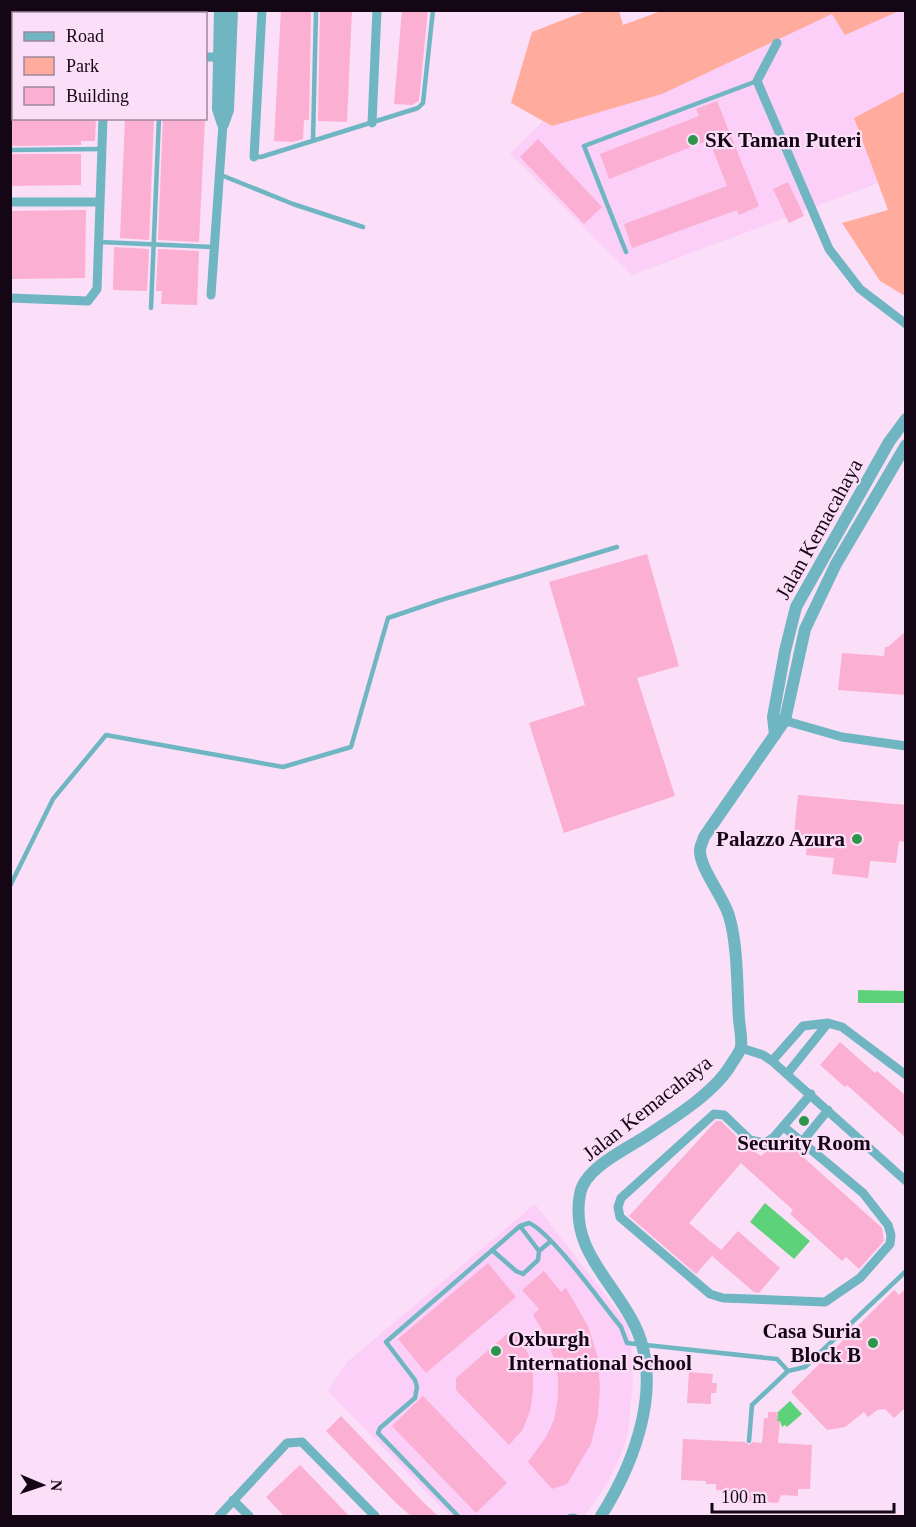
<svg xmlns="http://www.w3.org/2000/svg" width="916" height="1527" font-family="'Times New Roman',serif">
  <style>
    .built { fill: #fbcff7 }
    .green { fill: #ffab9e }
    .water { fill: #5ed27a }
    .building { fill: #faafd3 }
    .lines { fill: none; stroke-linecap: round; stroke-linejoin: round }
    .service { stroke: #6fb6c2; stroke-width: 4.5 }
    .minor { stroke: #6fb6c2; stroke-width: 9 }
    .tertiary { stroke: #6fb6c2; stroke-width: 12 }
    .poi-dot { fill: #2e954c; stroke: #fbdef8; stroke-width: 2 }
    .labels { text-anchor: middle; stroke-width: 4.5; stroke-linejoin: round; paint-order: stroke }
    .poi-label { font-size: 21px; font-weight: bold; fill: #150615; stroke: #fbdef8; text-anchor: start }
    .street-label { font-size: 21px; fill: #150615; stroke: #fbdef8 }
  </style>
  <rect width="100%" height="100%" fill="#fbdef8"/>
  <path class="built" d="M905,11V91L854,118L878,183L632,275L510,154L543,121L552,126L662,94L832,14Z
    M535,1204L628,1325L631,1339L633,1381L628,1432L621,1454L607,1484L584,1516H450L328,1391L346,1363Z"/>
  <path class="green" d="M586,11H619L623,25L661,11H899L845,35L832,14L662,94L552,126L511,103L532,32Z
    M905,91V296L880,281L842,223L888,210L854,118Z"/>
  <path class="water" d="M858,990L905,991V1003H858Z
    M765,1203L810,1241L794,1259L750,1222Z
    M790,1401L802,1414L787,1427L785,1425L782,1427L780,1421H777L778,1412Z"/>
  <path class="building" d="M281,10H311L309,120H304L303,139L293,142L274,141Z
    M320,10H352L347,122L318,121Z
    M402,10H428L419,101L412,105L394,104Z
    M717,101L759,206L739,215L737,210L632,248L624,224L727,186L709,140L609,179L600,154L699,116L696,109Z
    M10,118H96L95,141H81V145L10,146Z
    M125,118H154L149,240L120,238Z
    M163,118H205L199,242L158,240Z
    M538,139L602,207L584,224L520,157Z
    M10,154H81V185L10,186Z
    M788,182L804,216L789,223L773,189Z
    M86,210L85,278L10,279V211Z
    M114,247L149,249L147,291L113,290Z
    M158,249L199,251L197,305L161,304L162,291H156Z
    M647,554L679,666L637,678L675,796L564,833L529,723L585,705L549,582Z
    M906,631V695L838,690L842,653L884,656L885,647H888Z
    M798,795L906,805V842L899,841L896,863L870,861L868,878L832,874L834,858L806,855L808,836L794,835Z
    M840,1042L875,1073L877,1071L906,1096V1138L847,1085L845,1087L820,1065Z
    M716,1121H721L745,1145L761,1156L782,1138L882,1228L884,1241L859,1269L846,1257L842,1261L790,1214L793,1210L741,1163L689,1223L721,1250L738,1231L780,1268L759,1293L754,1292L712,1256L696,1274L629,1216Z
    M488,1263L516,1297L426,1373L398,1339Z
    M544,1271L561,1292L566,1288L588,1326L597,1355L600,1386L598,1415L591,1444L567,1484L552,1489L528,1462L546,1437L554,1420L558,1398V1377L553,1356L545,1335L533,1315L539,1309L522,1290Z
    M906,1288V1407L894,1418L885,1409L877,1410L868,1417L864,1412L845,1427L827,1430L791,1392L894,1290L899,1295Z
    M513,1329L528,1353L533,1373V1392L530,1411L523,1429L509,1445L456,1390V1378Z
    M689,1372L713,1374L712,1383H717L716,1393H711V1404L687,1403Z
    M423,1396L507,1483L476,1513L392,1426Z
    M768,1412H778L777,1421H780L778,1443L812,1445L810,1489H798V1496L781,1495L778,1503L742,1501V1492L716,1490V1484H706V1481L681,1480L683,1439L745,1442L749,1445L753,1442L762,1443L764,1418H768Z
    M341,1416L423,1502L438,1516H411L396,1503L326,1431Z
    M300,1465L307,1472L349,1516H284L266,1497Z"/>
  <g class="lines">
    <path class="service" d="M69,14V10
      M313,140L316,10
      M10,150L101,149
      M254,157H261L418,108L423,103L433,10
      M221,175L293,204L363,227
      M99,242L213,247
      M626,252L584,146L757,81
      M151,308L159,118
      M10,886L53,799L106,735L283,767L351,747L388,618L441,600L617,547
      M492,1250L516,1271L523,1274L538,1260L539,1251L520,1226
      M539,1251L551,1241
      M749,1441L752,1405L788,1371
      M458,1516L378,1433L380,1428L415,1398L417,1387L415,1380L386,1342L520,1226L529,1223C552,1233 602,1304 621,1327L627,1343L777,1359L788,1371L805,1367L906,1271
      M570,1516H575"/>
    <path class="minor" d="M777,43L757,81L829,249L860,289L906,324
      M206,57H224
      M10,59H14
      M10,83H14
      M372,123L377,10
      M254,157L262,10
      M10,202H100
      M211,295L223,124
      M10,298L88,301L97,289L103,118
      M779,719L842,737L906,746
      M741,1048L763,1055L772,1061L906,1181
      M772,1061L803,1026L828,1023L842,1027L906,1075
      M787,1074L828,1023
      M784,1127L863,1193L888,1225L891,1235L890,1244L860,1278L825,1302L723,1298L710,1294L620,1217L618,1207L621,1198L714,1114L724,1115L750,1140L765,1143L774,1137L811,1094
      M802,1142L828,1110
      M233,1500L249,1516
      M219,1516L287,1443L302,1442L375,1516"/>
    <path class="tertiary" d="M220,10L218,109L223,124
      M223,124L228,110L232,10
      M775,735L773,717L785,651L796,607L889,442L906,419
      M601,1516C635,1462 666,1382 632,1320C610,1278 570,1248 580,1194C584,1169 624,1150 643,1138C672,1119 715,1093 732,1063C735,1058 740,1052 741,1047C742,1039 740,1028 739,1020C737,989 738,945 729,916C724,898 699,867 700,850C700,846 703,841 704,837L785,720L805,629L836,564L906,445"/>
  </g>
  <g class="poi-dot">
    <circle cx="693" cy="140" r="6"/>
    <circle cx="857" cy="839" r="6"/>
    <circle cx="804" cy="1121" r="6"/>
    <circle cx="873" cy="1343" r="6"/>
    <circle cx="496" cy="1351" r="6"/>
  </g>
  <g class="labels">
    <g class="poi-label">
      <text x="705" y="147">SK Taman Puteri</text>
      <text x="845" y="846" text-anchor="end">Palazzo Azura</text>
      <text x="804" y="1150" text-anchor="middle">Security Room</text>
      <text x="861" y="1338" text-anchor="end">Casa Suria<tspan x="861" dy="24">Block B</tspan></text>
      <text x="508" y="1346">Oxburgh<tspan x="508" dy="24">International School</tspan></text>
    </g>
    <g class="street-label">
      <text transform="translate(819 529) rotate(-61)" y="7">Jalan Kemacahaya</text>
      <text transform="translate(647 1108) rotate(-38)" y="7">Jalan Kemacahaya</text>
    </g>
  </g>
  <rect width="916" height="1527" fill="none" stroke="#150615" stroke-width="24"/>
  <rect x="12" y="12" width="195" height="108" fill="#fbdef8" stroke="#9f889d" stroke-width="1.5"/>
  <rect x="24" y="32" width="30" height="9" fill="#6fb6c2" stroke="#9f889d" stroke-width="1.5"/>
  <text x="66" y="42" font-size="18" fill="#150615">Road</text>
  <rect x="24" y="57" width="30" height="18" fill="#ffab9e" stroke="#9f889d" stroke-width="1.5"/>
  <text x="66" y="72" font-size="18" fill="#150615">Park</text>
  <rect x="24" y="87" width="30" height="18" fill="#faafd3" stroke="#9f889d" stroke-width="1.5"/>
  <text x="66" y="102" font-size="18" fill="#150615">Building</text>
  <g transform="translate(42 1485) rotate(92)" stroke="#fbdef8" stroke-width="4.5" paint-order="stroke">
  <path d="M0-4.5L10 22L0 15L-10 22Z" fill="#150615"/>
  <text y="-9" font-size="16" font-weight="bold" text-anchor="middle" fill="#150615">N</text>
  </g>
  <path d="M712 1503v9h182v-9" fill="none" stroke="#150615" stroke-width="3"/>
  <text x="721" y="1503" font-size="18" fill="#150615" stroke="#fbdef8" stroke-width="4.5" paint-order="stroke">100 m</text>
</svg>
